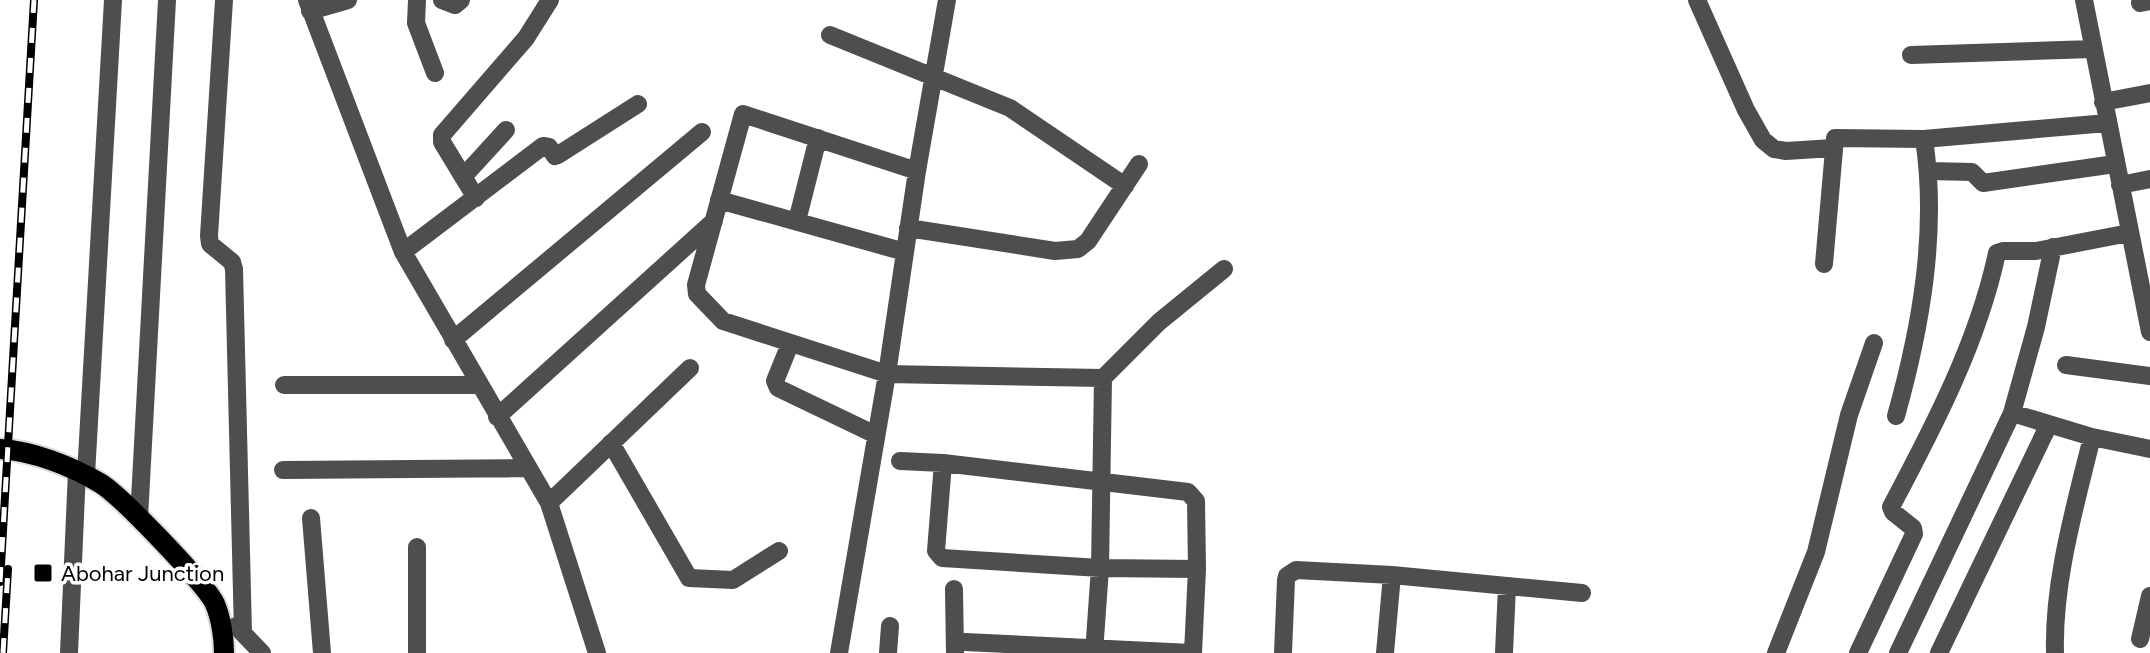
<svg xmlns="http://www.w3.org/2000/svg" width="2150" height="653" font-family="Figtree,sans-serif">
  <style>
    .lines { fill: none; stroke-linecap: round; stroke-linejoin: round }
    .major-casing { stroke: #dbdbdb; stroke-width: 24 }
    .minor { stroke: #4e4e4e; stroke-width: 18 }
    .major { stroke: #000; stroke-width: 20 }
    .rail-casing { stroke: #000; stroke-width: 8 }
    .rail { stroke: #fff; stroke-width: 5; stroke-dasharray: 15; stroke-linecap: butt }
    .poi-dot { fill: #000; stroke: #fff; stroke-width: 3 }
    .labels { text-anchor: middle; stroke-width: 7; stroke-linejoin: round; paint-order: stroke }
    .poi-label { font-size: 22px; fill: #000; stroke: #fff; text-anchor: start }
  </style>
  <rect width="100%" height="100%" fill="#fff"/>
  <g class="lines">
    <defs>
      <path id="major" d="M0,449C33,451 71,466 100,483C119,494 207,585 215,604C221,618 224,638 224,653"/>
    </defs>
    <use href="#major" class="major-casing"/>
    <path class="minor" d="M224,0L209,236L210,244L232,262L234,269L243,633
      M307,0L403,252L549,503L597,653
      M417,0L416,23L435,73
      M442,0L455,5L461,0
      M1697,0L1746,110L1763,140L1774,149L1786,151L1833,148
      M2084,0L2150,332
      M2140,3L2150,1
      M310,11L348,0
      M830,35L1010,108L1125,186
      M1911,55L2092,49
      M2103,102L2150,93
      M917,171L743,114L696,285L697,294L723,321L887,374L1103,378
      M1929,171L1972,172L1983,183L2115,164
      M463,177L506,130
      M2120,185L2150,179
      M476,198L442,142V135L526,38L550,0
      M719,200L905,252
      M797,221L818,138
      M908,228L1055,251L1078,249L1088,241L1139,164
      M403,252L543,146L549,147L555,156L558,155L638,104
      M1824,264L1835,138L1924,139L2107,123
      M453,340L702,132
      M790,344L775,381L778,388L876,435
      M2066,365L2150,376
      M284,385H479
      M2012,413L2092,437L2150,449
      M1896,416C1921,327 1938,231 1924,139
      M497,417L714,221
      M611,443L689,578L733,580L779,551
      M900,461L943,463L1188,492L1196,501L1197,569L1193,653
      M943,463L936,551L942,558L1100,568L1197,569
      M283,470L528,468
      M86,475L113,0
      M549,503L690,368
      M139,518L167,0
      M311,518L322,653
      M954,589L955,653
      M236,626L262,653
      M2140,639L2150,596
      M965,642L1191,653
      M69,653L77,471
      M417,653V547
      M839,653L887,374L917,171L947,0
      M888,653L890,626
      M1094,653L1100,568L1103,378L1159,322L1224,269
      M1283,653L1286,580L1287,576L1296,570L1392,575L1582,593
      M1385,653L1392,575
      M1504,653L1507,586
      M1776,653L1816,552L1849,415L1874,343
      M1858,653L1914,534L1913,528L1893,512L1891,507C1934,426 1978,342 1997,253L2003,251H2036L2129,233
      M1898,653L2012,413L2036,327L2053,247
      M1939,653L2049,424
      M2055,653C2053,581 2075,507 2092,437"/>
    <use href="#major" class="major"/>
    <defs>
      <path id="rail" d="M0,582L34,0
        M3,653L8,569"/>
    </defs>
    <use href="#rail" class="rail-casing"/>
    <use href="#rail" class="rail"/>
  </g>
  <rect class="poi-dot" x="33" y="563" width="20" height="20" rx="4"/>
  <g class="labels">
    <g class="poi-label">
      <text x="61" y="581">Abohar Junction</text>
    </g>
  </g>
</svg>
